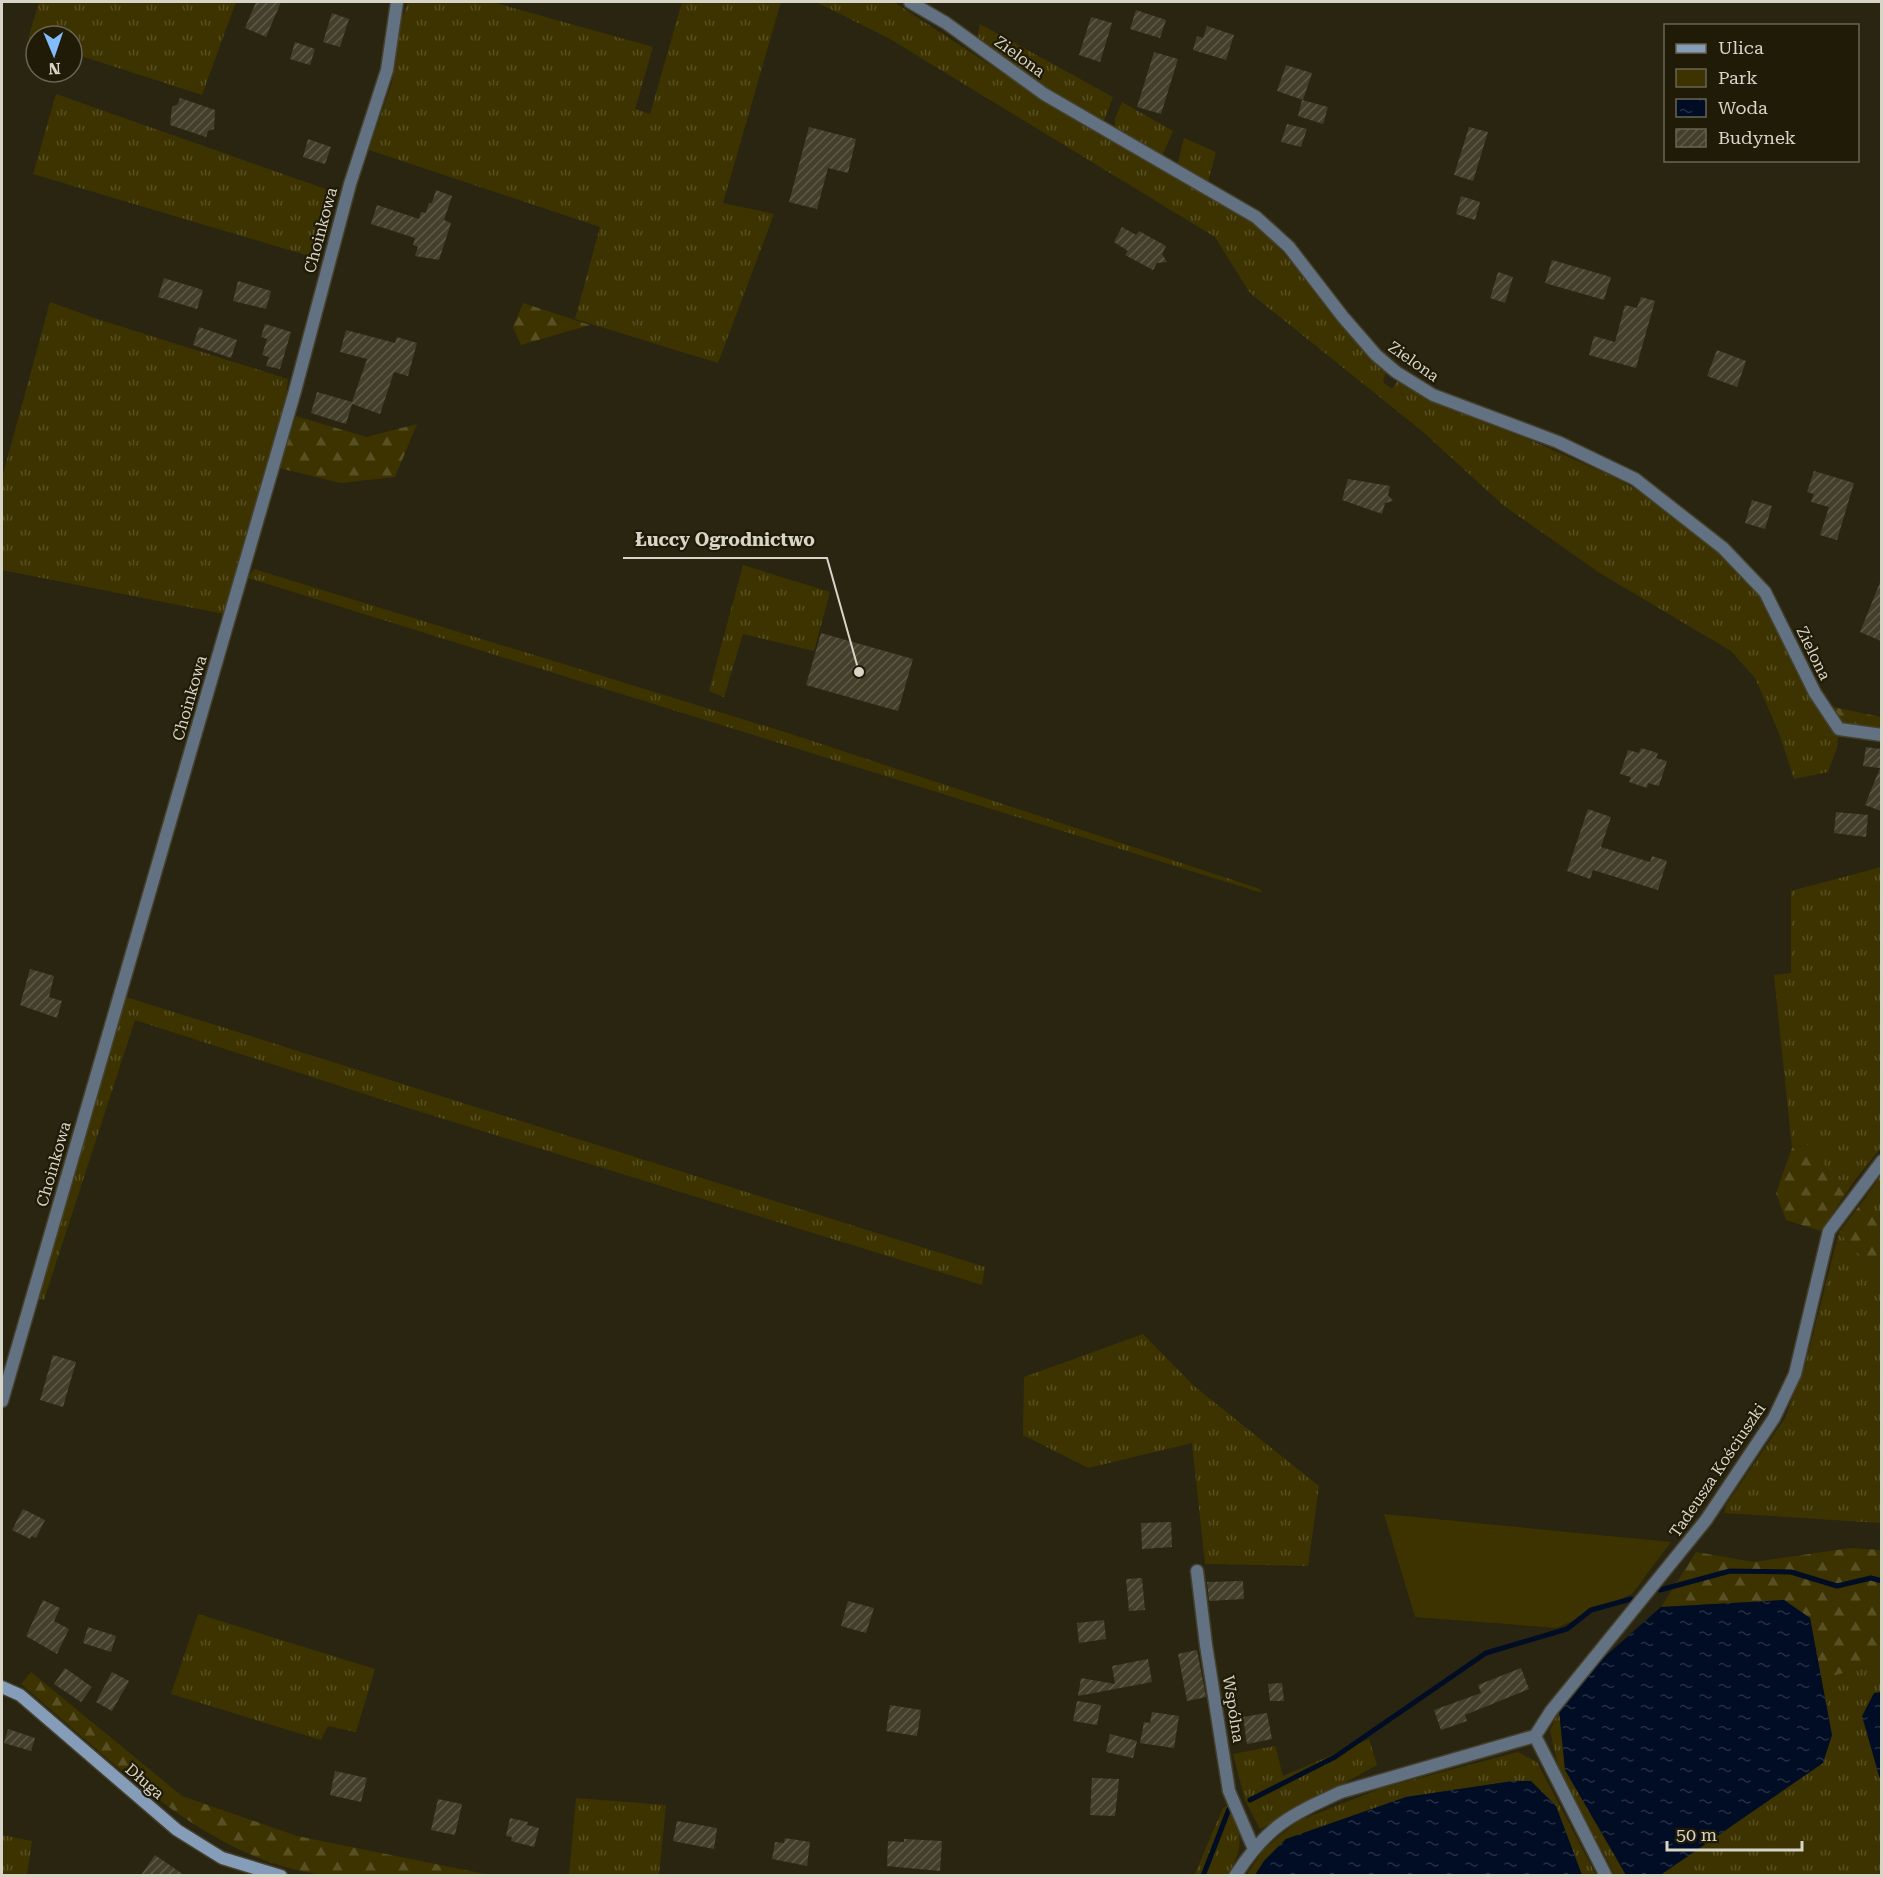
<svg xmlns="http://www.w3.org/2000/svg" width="1883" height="1877" font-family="'Roboto Serif',serif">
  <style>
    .grass { fill: url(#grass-tufts) }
    .forest { fill: url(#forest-firs) }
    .park { fill: #3d3300 }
    .water { fill: url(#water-ripples) }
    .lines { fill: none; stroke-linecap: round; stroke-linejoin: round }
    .stream { stroke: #000d24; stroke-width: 5 }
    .building { fill: url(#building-hatch) }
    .street-casing { stroke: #45412d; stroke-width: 15 }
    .secondary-casing { stroke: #45412d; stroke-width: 15 }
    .street { stroke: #627282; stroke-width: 12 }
    .secondary { stroke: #859db8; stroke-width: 12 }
    .labels { text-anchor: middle; stroke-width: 4.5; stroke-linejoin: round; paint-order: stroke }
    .street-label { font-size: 16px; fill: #d7d4c8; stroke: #201b07 }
    .leader { fill: none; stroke: #d7d4c8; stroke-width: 2 }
    .callout-dot { fill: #d7d4c8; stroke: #201b07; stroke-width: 2 }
    .callout-label { font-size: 18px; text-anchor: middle; font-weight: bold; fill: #d7d4c8; stroke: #201b07; stroke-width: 4.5; stroke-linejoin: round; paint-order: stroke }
  </style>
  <defs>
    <pattern id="grass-tufts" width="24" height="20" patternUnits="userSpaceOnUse" patternTransform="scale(1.5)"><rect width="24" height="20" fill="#3d3300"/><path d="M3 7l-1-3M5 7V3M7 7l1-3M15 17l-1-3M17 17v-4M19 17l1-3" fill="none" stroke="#585024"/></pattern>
    <pattern id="forest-firs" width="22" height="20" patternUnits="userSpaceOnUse" patternTransform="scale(1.5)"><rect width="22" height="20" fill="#3d3300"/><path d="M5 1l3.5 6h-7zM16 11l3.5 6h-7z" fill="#585024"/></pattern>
    <pattern id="water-ripples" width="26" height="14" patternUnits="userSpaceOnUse" patternTransform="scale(1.5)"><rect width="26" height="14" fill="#000d24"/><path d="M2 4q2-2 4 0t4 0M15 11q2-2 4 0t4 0" fill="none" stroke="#242f42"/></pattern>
    <pattern id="building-hatch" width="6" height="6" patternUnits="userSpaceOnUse" patternTransform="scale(1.5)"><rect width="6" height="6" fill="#433f2a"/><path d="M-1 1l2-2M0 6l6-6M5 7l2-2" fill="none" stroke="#5d5a47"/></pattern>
  </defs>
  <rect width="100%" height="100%" fill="#292510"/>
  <path class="grass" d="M39,2H236L202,95L72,53V36H36V42L28,39Z
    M408,2H492L653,47L635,109L650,114L682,2H781L723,203L774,214L718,363L575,319L600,227L369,150L392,82L402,18Z
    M816,2H891L897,4L1039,97L1257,225C1303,271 1339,325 1386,370L1383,382L1392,389L1399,379L1447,408L1526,438L1618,479L1663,506L1715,546L1747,578L1770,613L1818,711L1839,733L1837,748L1828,772L1794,779L1779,733L1755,678L1731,651L1598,572L1503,505L1422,431L1250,293L1215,237L890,39Z
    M980,24L1113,97L1103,123L1030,79L977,39Z
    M56,94L331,191L316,258L33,174Z
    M1122,102L1173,131L1162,156L1115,129V119Z
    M1184,138L1216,152L1208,182L1177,166Z
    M50,302L97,319L288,379L286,397L224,614L2,570V478Z
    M743,565L830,592L814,651L743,634L724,697L709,691Z
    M254,569L791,734L1260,889L1262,893L248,578Z
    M1881,867V1148L1854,1181L1830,1180L1814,1144L1792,1148L1774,975L1791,973V891Z
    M126,997L985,1267L982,1285L408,1108L135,1020L44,1300L37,1298Z
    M1881,1175V1226L1863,1201Z
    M1839,1232L1881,1279V1523L1724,1513L1726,1505L1785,1418L1806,1362Z
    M1143,1334L1194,1386L1319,1486L1308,1566L1205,1564L1192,1443L1088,1468L1023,1435L1024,1377Z
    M198,1614L375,1669L356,1732L328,1726L321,1740L171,1694Z
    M1881,1663V1875L1652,1876L1662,1874L1832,1735L1821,1679Z
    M1559,1710L1565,1768L1626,1875H1615L1559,1770L1550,1731Z
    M1369,1739L1377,1765L1260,1829L1245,1800L1233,1754L1275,1746L1283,1776Z
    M1518,1752L1537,1762L1596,1875H1582L1556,1806L1513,1781L1406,1797L1286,1839L1264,1861L1255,1875L1246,1876L1264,1849L1298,1821L1382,1788Z
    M576,1798L666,1805L659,1875H569Z
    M1230,1805C1241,1835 1245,1848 1227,1875L1194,1876L1223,1808Z
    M2,1835L32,1841L27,1875H2Z"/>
  <path class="forest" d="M523,303L590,325L521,345L513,327Z
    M296,416L366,437L417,424L395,477L341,483L279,468Z
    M1833,707L1881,717V728L1844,723Z
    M1814,1144L1830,1180L1854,1181L1821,1231L1786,1220L1776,1193L1792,1148Z
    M1863,1201L1881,1226V1279L1839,1232Z
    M1851,1548L1881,1550V1663L1821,1679L1810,1618L1784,1600L1661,1607L1696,1552L1754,1562Z
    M31,1672L182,1796L297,1836L490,1875C439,1876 386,1877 335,1876C212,1867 111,1759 21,1684Z"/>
  <path class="park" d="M1384,1514L1671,1542L1632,1594L1557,1628L1415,1617Z"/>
  <path class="water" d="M1784,1600L1810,1618L1832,1735L1823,1763L1662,1874L1626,1875L1565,1770L1559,1710L1601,1660L1661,1607Z
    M1881,1692H1882L1881,1783L1862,1716L1874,1693Z
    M1513,1781H1531L1556,1806L1582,1875H1255L1264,1861L1286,1839L1406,1797Z"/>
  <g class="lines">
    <path class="stream" d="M1660,1590L1730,1571L1791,1572L1837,1586L1871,1578L1882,1581
      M1250,1800L1335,1757L1486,1653L1567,1629L1591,1610L1631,1599
      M1203,1876L1229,1809"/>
  </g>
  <path class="building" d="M256,2H281L266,37L245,28Z
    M1136,10L1166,20L1160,38L1130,29Z
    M332,13L349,19L340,47L323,42Z
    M1091,17L1112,23L1100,62L1079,55Z
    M1207,26L1234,35L1226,60L1193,50L1197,36L1203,38Z
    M295,42L315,49L310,65L290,59Z
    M1154,52L1178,59L1161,114L1137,107Z
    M1286,65L1312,73L1303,100L1277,91Z
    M180,98L215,110L214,129L208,131L206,137L170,125L172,107L178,104Z
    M1302,100L1328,107L1323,124L1298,116Z
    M1287,124L1307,129L1301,147L1281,142Z
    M809,127L856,139L848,173L828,168L817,209L789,202Z
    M1469,127L1488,132L1473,181L1454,175Z
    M308,139L331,147L325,164L303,157Z
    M436,190L452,196L444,220L451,223L439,260L415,256L418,247L413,245L415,238L371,224L377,205L419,219L421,212L426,213L429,203H432Z
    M1461,196L1480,202L1475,220L1456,214Z
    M1122,227L1136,235L1139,231L1166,246L1162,254L1167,262L1157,263L1153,270L1125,255L1128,251L1114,242Z
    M1552,260L1611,277L1604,300L1545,283Z
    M1498,272L1513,277L1505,303L1490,298Z
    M164,278L203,290L197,309L158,297Z
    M238,281L271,291L266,309L233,301Z
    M1641,297L1655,301L1636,368L1589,355L1594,336L1615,342L1625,305L1637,308Z
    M265,324L291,332L280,369L266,366L269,357L262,355L267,339L261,337Z
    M199,327L237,340L231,358L193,345Z
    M346,330L395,343L397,337L417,343L408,376L394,372L380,414L352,404L346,424L311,413L317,392L352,402L367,359L340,352Z
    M1717,350L1746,361L1737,387L1707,376Z
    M1814,471L1854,483L1837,540L1820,535L1829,507L1811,502L1814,494L1807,492Z
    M1348,479L1390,486L1388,495L1393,501L1385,503L1382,514L1342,500Z
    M1752,500L1772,506L1765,529L1745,523Z
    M1881,580V641L1860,632Z
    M821,633L913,659L898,711L806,685Z
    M1866,747L1881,749V811L1865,805L1880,768L1863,766Z
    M1641,748L1658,753L1656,758L1667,761L1659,786L1648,783L1647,788L1629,782L1631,777L1620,774L1628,750L1639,753Z
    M1588,809L1611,817L1601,847L1650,862L1652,856L1667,861L1658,890L1593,870L1590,879L1567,871Z
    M1836,812L1868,815L1866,837L1834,833Z
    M30,969L54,976L49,997L62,1001L57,1018L20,1005Z
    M53,1355L76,1362L63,1407L40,1400Z
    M23,1509L45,1520L36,1538L32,1536L30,1539L12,1530Z
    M1171,1522L1172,1547L1142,1549L1141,1523Z
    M1142,1578L1145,1610L1129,1611L1126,1579Z
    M1243,1581L1244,1599L1209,1601L1207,1582Z
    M43,1600L60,1608L54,1621L69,1629L57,1654L26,1636Z
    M848,1601L874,1608L866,1633L841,1626Z
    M1104,1620L1106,1639L1079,1643L1077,1623Z
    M88,1627L116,1636L111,1652L83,1643Z
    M1197,1650L1206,1697L1187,1701L1178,1654Z
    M1148,1659L1152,1682L1078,1696L1081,1678L1115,1684L1112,1666Z
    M65,1668L92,1687L81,1702L54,1684Z
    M1521,1668L1529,1689L1465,1715L1467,1721L1441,1730L1434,1710L1481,1693L1478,1685Z
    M112,1672L129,1681L112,1711L96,1702Z
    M1282,1683L1284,1701H1270L1268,1684Z
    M1077,1701L1101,1705L1097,1725L1073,1721Z
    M890,1705L921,1710L917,1736L886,1731Z
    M1152,1712L1179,1716L1174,1748L1140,1743L1144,1722L1150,1723Z
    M1267,1713L1272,1739L1247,1744L1243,1717Z
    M8,1729L35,1738L31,1751L4,1743Z
    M1110,1734L1137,1741L1133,1758L1106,1752Z
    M335,1771L367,1778L361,1802L330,1795Z
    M1092,1778L1119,1779L1115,1816L1090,1815Z
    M438,1799L462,1804L455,1835L431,1830Z
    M510,1818L528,1822L527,1825L539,1828L534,1847L511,1841L512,1837L506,1836Z
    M677,1821L717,1828L714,1849L673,1841Z
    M785,1838L810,1842L807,1866L772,1859L775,1842L784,1843Z
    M904,1839L942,1841L940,1871L887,1866L888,1841L904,1842Z
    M155,1855L184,1875H141Z"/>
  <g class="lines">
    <defs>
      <path id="street" d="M910,2L946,23L1044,94L1256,217L1289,247L1343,317L1376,355L1396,372L1433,395L1558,442L1635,479L1723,548L1765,592L1815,693L1839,729L1882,735
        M2,1401L295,391L350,184L387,70L397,2
        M1197,1571L1206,1645L1229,1791L1253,1847
        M1235,1876C1267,1826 1289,1816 1341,1792L1535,1736
        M1606,1876L1535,1736L1551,1711L1706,1520L1774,1418L1795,1374L1829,1231L1882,1161"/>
      <path id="secondary" d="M2,1687L20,1695L177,1830L222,1858L281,1876"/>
    </defs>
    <use href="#street" class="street-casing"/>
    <use href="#secondary" class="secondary-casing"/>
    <use href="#street" class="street"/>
    <use href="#secondary" class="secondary"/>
  </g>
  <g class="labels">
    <g class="street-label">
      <text transform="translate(1020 56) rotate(36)" y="6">Zielona</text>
      <text transform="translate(320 230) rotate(-75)" y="6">Choinkowa</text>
      <text transform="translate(1414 361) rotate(35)" y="6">Zielona</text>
      <text transform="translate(1814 653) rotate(64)" y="6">Zielona</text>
      <text transform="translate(189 698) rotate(-74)" y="6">Choinkowa</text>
      <text transform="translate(53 1164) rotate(-74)" y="6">Choinkowa</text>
      <text transform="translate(1717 1470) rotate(-56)" y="6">Tadeusza Kościuszki</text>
      <text transform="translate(1234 1709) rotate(81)" y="6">Wspólna</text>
      <text transform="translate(145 1781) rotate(41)" y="6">Długa</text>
    </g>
  </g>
  <path class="leader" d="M859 672L827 558H623"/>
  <circle class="callout-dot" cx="859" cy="672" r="6"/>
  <g class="callout-label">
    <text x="725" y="546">Łuccy Ogrodnictwo</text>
  </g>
  <rect width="1883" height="1877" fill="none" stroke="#d7d4c8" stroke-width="6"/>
  <rect x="1664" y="24" width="195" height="138" fill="#201b07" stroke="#696554" stroke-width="1.5"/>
  <rect x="1676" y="44" width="30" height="9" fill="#859db8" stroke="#696554" stroke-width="1.5"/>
  <text x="1718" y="54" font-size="18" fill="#d7d4c8">Ulica</text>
  <rect x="1676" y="69" width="30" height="18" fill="#3d3300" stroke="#696554" stroke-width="1.5"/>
  <text x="1718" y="84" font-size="18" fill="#d7d4c8">Park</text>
  <rect x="1676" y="99" width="30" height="18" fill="url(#water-ripples)" stroke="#696554" stroke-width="1.5"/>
  <text x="1718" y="114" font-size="18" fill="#d7d4c8">Woda</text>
  <rect x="1676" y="129" width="30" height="18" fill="url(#building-hatch)" stroke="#696554" stroke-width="1.5"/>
  <text x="1718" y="144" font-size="18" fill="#d7d4c8">Budynek</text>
  <g transform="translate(54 54) rotate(178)"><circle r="28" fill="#201b07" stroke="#696554" stroke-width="1.5"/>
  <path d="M0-4.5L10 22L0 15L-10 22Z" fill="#82bcfa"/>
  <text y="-9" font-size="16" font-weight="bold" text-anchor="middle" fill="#d7d4c8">N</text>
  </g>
  <path d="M1667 1841v9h135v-9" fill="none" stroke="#d7d4c8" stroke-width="3"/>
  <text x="1676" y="1841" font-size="18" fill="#d7d4c8" stroke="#201b07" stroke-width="4.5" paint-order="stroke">50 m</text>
</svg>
